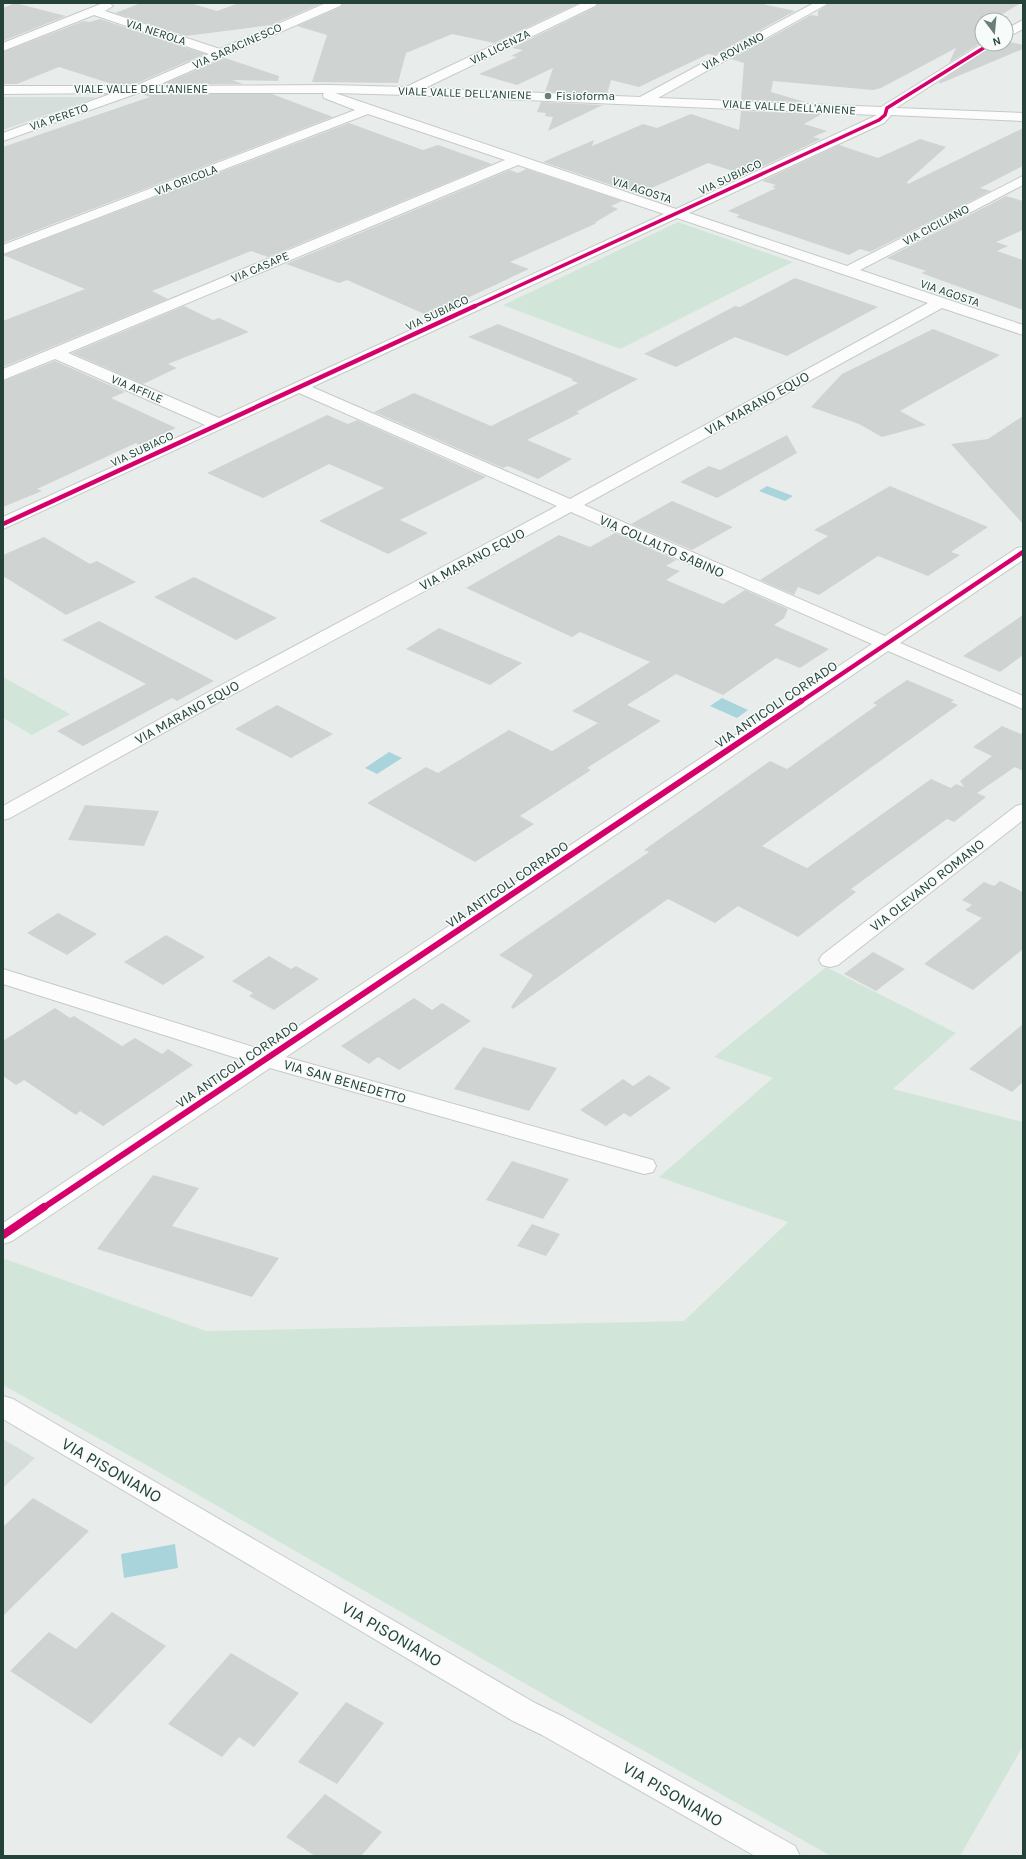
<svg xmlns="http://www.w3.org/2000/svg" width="1026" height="1859" font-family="Karla,sans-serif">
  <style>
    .built { fill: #d6dedb }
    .green { fill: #d1e6d8 }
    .water { fill: #a9d4db }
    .building { fill: #cfd4d2 }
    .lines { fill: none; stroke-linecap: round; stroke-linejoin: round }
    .minor-casing { stroke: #c5cac8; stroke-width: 2 }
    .minor { fill: #fcfcfc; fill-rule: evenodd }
    .cycleway-far3-casing { stroke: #f7fbf9; stroke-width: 5 }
    .cycleway-far2-casing { stroke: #f7fbf9; stroke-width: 6 }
    .cycleway-far1-casing { stroke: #f7fbf9; stroke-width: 8 }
    .cycleway-casing { stroke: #f7fbf9; stroke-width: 10 }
    .cycleway-far3 { stroke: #d6006c; stroke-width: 3.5 }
    .cycleway-far2 { stroke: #d6006c; stroke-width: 4.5 }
    .cycleway-far1 { stroke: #d6006c; stroke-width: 6 }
    .cycleway { stroke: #d6006c; stroke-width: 8 }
    .poi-dot { fill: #697e78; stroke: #f7fbf9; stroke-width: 1.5 }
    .labels { text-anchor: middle; stroke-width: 3; stroke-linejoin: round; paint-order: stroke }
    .far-street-label { font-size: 12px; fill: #24423a; stroke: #f7fbf9 }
    .far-poi-label { font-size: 12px; fill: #24423a; stroke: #f7fbf9; text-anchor: start }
    .street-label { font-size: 14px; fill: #24423a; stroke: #f7fbf9 }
    .near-street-label { font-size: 17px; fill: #24423a; stroke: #f7fbf9 }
  </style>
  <rect width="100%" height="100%" fill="#e8edeb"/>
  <path class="built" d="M3,97H95V98L3,130Z
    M3,1439L35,1458L3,1488Z"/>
  <path class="green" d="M678,222L793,262L620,349L503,305Z
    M3,677L70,714L32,735L3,718Z
    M826,967L956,1033L893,1089L1023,1122V1746L960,1856H831L564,1706L148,1466L3,1385V1260L5,1259L206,1331L684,1321L788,1222L659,1177L773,1078L714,1057Z"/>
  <path class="water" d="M767,486L793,496L785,501L759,491Z
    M722,698L748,710L737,718L710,706Z
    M389,752L402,758L377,774L365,768Z
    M175,1544L178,1568L124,1578L121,1554Z"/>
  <path class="building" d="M15,3L66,16L3,41V8Z
    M141,3H190L217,11L239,3H322L271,25L186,36L115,13Z
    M343,3H579L494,43L452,34L406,53L398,83L312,82L327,35L297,26L341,7Z
    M598,3H759L795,11L714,55L708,54L639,87L611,80L607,94L545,92L553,68L517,85L479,74L517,57L511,56L523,50L512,48L596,7Z
    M830,3H1021L1001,15L1009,17L1003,20H982V31L975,34L982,36V42L949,63L956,48L881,88L873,90L773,81L771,92L805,102L741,100L744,63L731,59L811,15L818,16V11Z
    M100,19L205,54L135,84H112L59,67L17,84H3V52L84,21L90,22Z
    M1006,41L1023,45V49L939,84L940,81L997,44H1006Z
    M225,58L279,76L278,81L232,80L243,84H163Z
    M142,94H272L333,117L3,243V147L150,97Z
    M541,102L603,105L548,131L553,117L545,116L546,113L537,112Z
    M741,111L822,114L804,124L827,131L813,137L821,139L745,175L708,163L638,194L543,162L594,140L592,146L643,124L657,128L691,114L739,130Z
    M349,123L423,150L438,145L492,164L268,257L251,251L162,287L152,291L168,299L3,367V321L85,289L3,255Z
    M1023,128V166L980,188L991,191L870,252L860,249L849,255L736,217L740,215L728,211L776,188L772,187L776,185L762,181L839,145L878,158L920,139L946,147L907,182L908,184Z
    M526,169L622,201L611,206L618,209L594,223H597L510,262L529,269L429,316L347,280L339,283L286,264L510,170L518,173Z
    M1006,196L1023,201V230L996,242L1008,246L997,251L1023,260V310L921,273L926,271L887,258Z
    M795,278L878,307L787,356L735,337L676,367L644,354L735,306L740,307Z
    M184,306L213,320L219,318L249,332L168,364L177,368L143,384L72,353Z
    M498,324L638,379L576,412L580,413L527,440L572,459L538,479L508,466L503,468L374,412L414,393L491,426L578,383L571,380L573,379L468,337Z
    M933,329L1000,355L900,411L926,425L882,437L859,424L811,407L842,374Z
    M55,361L125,392L111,398L176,428L139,445L136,443L37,489L42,491L3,507V381Z
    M327,415L348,424L357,420L486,477L400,520L428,533L388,554L319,521L384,488L329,464L263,498L207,473Z
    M1023,416V524L951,444L988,439Z
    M787,435L797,453L717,498L680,482L709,466L720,470Z
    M890,486L988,527L951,552L960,555L928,576L878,556L819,595L798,587L794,595L760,580L828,536L814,530Z
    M672,501L733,527L692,550L631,524Z
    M615,533L676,560L666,566L680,571L666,580L723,604L745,590L788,609L784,618L774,625L829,649L800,668L776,658L723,695L676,674L627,705L661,721L587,768L591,770L520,816L534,824L475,862L367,803L426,767L438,773L509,730L552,751L598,723L572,711L650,662L580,632L572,637L466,588L559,535L590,547Z
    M44,537L90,564L97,561L136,582L66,615L3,576V555Z
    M194,577L277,618L236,640L154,597Z
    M1023,615V655L1000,672L963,656Z
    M99,621L214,681L177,701L172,698L83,746L57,731L146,684L62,640Z
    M439,628L522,663L490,685L406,649Z
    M907,680L954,700L951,702L958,705L762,846L807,868L931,779L951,788L956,784L964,787L960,781L992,756L973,747L1002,726L1021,734L1023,733V771L1015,767L977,793L986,797L954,822L947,819L851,889L856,892L798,937L738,906L715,923L668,899L513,1009L511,1007L533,975L499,955L649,852L644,850L770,761L787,769L877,705L873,703Z
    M277,705L333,734L291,758L235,729Z
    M85,805L159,811L144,846L68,840Z
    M1000,881L1023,892V949L973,990L924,964L982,918L965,910L972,905L962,900L984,882L994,886Z
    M58,913L97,934L67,955L27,933Z
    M166,935L205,957L163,985L124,962Z
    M873,952L905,969L876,991L844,974Z
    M269,956L291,969L296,966L319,979L274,1010L249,996L253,993L232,981Z
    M414,998L432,1010L442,1003L471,1021L399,1070L378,1057L369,1064L341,1046Z
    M55,1008L70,1018L74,1016L122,1046L135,1038L162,1054L168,1049L193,1065L103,1126L80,1111L76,1115L24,1080L16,1085L3,1076V1041Z
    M1023,1024V1082L1012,1092L969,1069Z
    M483,1047L557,1068L529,1111L454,1089Z
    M649,1075L671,1088L630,1117L624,1113L606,1126L580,1110L623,1079L633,1086Z
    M512,1161L569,1179L543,1219L486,1200Z
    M153,1175L199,1188L172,1226L279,1258L252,1297L97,1249Z
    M532,1224L560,1234L546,1256L517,1246Z
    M33,1498L89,1531L3,1616V1527Z
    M112,1612L166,1646L91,1724L10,1671L49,1632L76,1649Z
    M231,1653L299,1693L254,1747L239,1737L222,1757L168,1724Z
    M346,1702L384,1723L337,1784L298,1762Z
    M325,1794L382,1832L361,1856H315L286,1837Z"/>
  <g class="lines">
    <defs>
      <path id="minor" d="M103,3H109L113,6L105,11L220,49L326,3H342L340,6L156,86L329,85L406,87L582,3H597L595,6L425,88L640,97L814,3H829L658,98L881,107L982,44H996L896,108L1023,113V121L891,115L884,123L689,213L847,266L1023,176V185L860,270L1023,325V335L942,308L584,505L885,636L1017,548L1023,547V560L900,643L1023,696V709L888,651L286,1057L653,1160L656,1166L653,1172L644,1174L270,1068L12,1241L3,1244V1223L246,1061L3,984V969L263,1050L872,644L571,512L228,697L10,818L3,820V806L214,689L557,506L299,393L3,529V517L205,425L55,359L3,380V369L505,160L368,114L3,254V245L355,110L324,98L323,95L324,93H138L3,141V133L113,93L3,94V86H135L209,54L94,15L3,51V43ZM335,93L408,95L877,115L676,209ZM518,165L664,214L219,418L68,353ZM677,218L928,303L570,499L312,387Z
        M1023,20V29L1006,38V29Z
        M1023,804V820L838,965L830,967L822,965L819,960L822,955L1016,806Z
        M3,1396L13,1399L535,1703L564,1717L795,1846L800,1856H755L542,1735L513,1721L3,1419Z"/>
    </defs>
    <use href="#minor" class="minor-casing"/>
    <use href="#minor" class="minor"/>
    <defs>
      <path id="cycleway-far3" d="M473,307L879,120L885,115L887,108L990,44"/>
      <path id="cycleway-far2" d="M3,524L475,306
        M800,702L1023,552"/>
      <path id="cycleway-far1" d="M43,1208L801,701"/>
      <path id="cycleway" d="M3,1235L44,1207"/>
    </defs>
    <use href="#cycleway-far3" class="cycleway-far3-casing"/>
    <use href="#cycleway-far2" class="cycleway-far2-casing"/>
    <use href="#cycleway-far1" class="cycleway-far1-casing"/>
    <use href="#cycleway" class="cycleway-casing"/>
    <use href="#cycleway-far3" class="cycleway-far3"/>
    <use href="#cycleway-far2" class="cycleway-far2"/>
    <use href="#cycleway-far1" class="cycleway-far1"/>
    <use href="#cycleway" class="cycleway"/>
  </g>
  <circle class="poi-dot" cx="548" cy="96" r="4"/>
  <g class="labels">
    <g class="far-street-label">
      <text transform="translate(156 32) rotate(18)" y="4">VIA NEROLA</text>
      <text transform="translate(237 46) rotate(-24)" y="4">VIA SARACINESCO</text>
      <text transform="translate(500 47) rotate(-26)" y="4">VIA LICENZA</text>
      <text transform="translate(733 51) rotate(-28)" y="4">VIA ROVIANO</text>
      <text x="141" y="93">VIALE VALLE DELL'ANIENE</text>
      <text transform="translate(465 93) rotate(2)" y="4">VIALE VALLE DELL'ANIENE</text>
      <text transform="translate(789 107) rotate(3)" y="4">VIALE VALLE DELL'ANIENE</text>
      <text transform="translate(59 117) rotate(-19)" y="4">VIA PERETO</text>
      <text transform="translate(730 177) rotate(-25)" y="4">VIA SUBIACO</text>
      <text transform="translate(186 180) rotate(-21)" y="4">VIA ORICOLA</text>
      <text transform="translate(642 190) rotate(18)" y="4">VIA AGOSTA</text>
      <text transform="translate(936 225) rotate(-28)" y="4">VIA CICILIANO</text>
      <text transform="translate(260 267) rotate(-23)" y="4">VIA CASAPE</text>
      <text transform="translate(950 293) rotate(19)" y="4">VIA AGOSTA</text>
      <text transform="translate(437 313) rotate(-25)" y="4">VIA SUBIACO</text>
      <text transform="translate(137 389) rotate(23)" y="4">VIA AFFILE</text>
      <text transform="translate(142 449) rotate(-25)" y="4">VIA SUBIACO</text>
    </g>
    <g class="far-poi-label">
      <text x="556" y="100">Fisioforma</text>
    </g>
    <g class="street-label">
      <text transform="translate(757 403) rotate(-29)" y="5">VIA MARANO EQUO</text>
      <text transform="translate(662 546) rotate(24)" y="5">VIA COLLALTO SABINO</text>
      <text transform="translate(472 559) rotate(-28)" y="5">VIA MARANO EQUO</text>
      <text transform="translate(776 704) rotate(-34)" y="5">VIA ANTICOLI CORRADO</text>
      <text transform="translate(187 712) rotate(-29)" y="5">VIA MARANO EQUO</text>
      <text transform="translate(507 884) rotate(-34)" y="5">VIA ANTICOLI CORRADO</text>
      <text transform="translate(927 885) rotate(-38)" y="5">VIA OLEVANO ROMANO</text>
      <text transform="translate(237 1064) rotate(-34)" y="5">VIA ANTICOLI CORRADO</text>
      <text transform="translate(345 1081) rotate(16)" y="5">VIA SAN BENEDETTO</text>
    </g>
    <g class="near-street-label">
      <text transform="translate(112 1470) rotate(30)" y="6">VIA PISONIANO</text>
      <text transform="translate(392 1634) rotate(30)" y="6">VIA PISONIANO</text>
      <text transform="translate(673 1794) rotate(30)" y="6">VIA PISONIANO</text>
    </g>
  </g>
  <rect width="1026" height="1859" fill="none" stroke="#24423a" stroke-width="8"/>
  <g transform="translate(994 32) rotate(164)"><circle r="19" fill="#f7fbf9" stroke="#a3b1ad"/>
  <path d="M0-3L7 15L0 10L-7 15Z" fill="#697e78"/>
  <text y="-6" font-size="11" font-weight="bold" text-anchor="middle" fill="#24423a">N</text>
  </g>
</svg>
